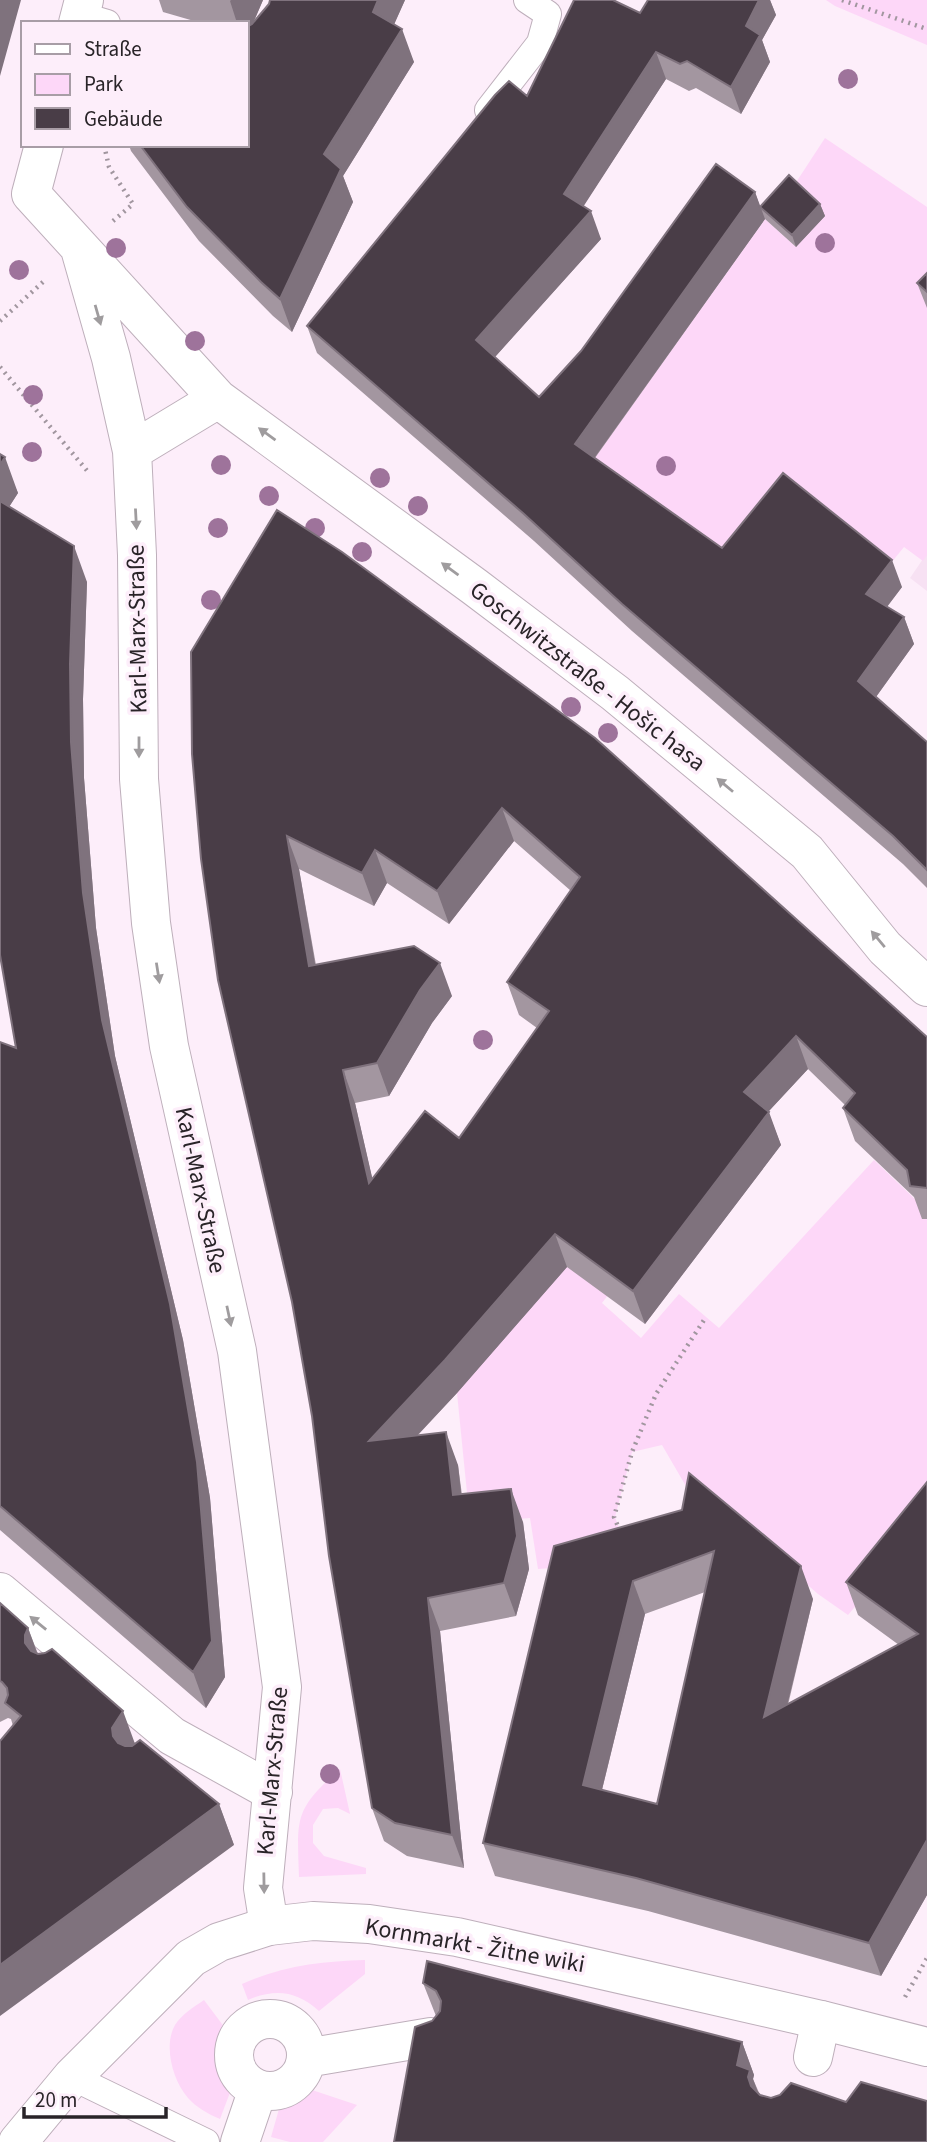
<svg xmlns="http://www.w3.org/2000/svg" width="927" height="2142" font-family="'Source Sans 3',sans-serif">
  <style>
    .built { fill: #f7e1f3 }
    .green { fill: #fdd7f8 }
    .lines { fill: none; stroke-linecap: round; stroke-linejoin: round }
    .service-casing { stroke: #beafbb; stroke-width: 28 }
    .pedestrian-casing { stroke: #beafbb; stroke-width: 40 }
    .minor-casing { stroke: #beafbb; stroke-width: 40 }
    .secondary-casing { stroke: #beafbb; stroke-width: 40 }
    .path { stroke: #a1969f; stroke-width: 4.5; stroke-dasharray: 2 5; stroke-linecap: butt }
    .service { stroke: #fff; stroke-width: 26 }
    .pedestrian { stroke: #fff; stroke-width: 38 }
    .minor { stroke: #fff; stroke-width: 38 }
    .secondary { stroke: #fff; stroke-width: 38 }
    .tree { fill: #9e739b }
    .wall { fill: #a396a0; fill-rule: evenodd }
    .shaded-wall { fill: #7f727d }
    .building { fill: #493d47; stroke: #7f727d; stroke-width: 2; fill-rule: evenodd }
    .oneway { fill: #9f9c9e }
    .labels { text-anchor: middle; stroke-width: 7; stroke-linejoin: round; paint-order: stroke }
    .street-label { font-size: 24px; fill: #292428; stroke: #fdeefa }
  </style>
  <rect width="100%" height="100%" fill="#fdeefa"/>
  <path class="built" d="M927,553V591L910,578Z"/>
  <path class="green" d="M826,0H927V45L835,6Z
    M825,138L927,207V555L923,561L904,547L882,574L734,571L585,471L765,219L796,247L793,187Z
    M874,1160L919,1203L922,1218L927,1219V1522L848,1615L818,1594L704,1494L687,1488L662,1445L632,1452L615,1517L630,1559L593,1565L538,1569L530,1518L470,1523L457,1393L484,1173L629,1268L602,1303L641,1338L679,1294L719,1328Z
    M340,1769L350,1814L338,1808L323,1809L313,1825V1843L324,1856L366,1868V1874L299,1877C297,1817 294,1810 340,1769Z
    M365,1960V1974L319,2011C297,1991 275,1988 248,2000L242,1984C281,1966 323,1961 365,1960Z
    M204,2000L225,2028C220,2048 222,2065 234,2082L220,2119C208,2114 196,2107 188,2098C173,2081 163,2046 175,2025C182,2014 194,2007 204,2000Z
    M312,2090L357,2105L323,2142H290L271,2137L281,2102L297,2098Z"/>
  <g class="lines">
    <defs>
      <path id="service" d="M80,15L107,23
        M488,110L540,43L548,14L527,0
        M72,2077L206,2142"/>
      <path id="pedestrian" d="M234 2055a36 36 0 1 1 72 0a36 36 0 1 1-72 0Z
        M813,2057L821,2020
        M306,2058L431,2037
        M240,2142L258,2089"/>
      <path id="minor" d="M78,23L84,0
        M31,194L218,399L475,587L615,693L807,852L885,948L927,987
        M31,194L44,145
        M80,249L111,358L132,451L137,555L139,779L151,923L169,1046L237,1351L282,1687L263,1888L269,1926
        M132,451L218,399
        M0,1592L172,1736L273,1792"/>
      <path id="secondary" d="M18,2142L72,2077L191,1958L219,1942L269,1926L313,1921L369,1924L457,1937L821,2020L927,2047"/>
    </defs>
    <use href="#service" class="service-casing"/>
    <use href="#pedestrian" class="pedestrian-casing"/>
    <use href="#minor" class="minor-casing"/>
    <use href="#secondary" class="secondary-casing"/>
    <path class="path" d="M842,0L927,29
      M104,145L109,167L133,204L113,221
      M0,321L43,282
      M0,367L89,473
      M620,1531L614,1517L632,1452L656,1394L706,1317
      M905,1997L927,1958"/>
    <use href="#service" class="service"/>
    <use href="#pedestrian" class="pedestrian"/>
    <use href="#minor" class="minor"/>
    <use href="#secondary" class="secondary"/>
  </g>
  <g class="tree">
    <circle cx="848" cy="79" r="10"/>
    <circle cx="825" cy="243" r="10"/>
    <circle cx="116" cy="248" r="10"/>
    <circle cx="19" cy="270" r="10"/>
    <circle cx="195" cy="341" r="10"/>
    <circle cx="33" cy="395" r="10"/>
    <circle cx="32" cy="452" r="10"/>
    <circle cx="221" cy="465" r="10"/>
    <circle cx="666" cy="466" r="10"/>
    <circle cx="380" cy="478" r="10"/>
    <circle cx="269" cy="496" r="10"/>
    <circle cx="418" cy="506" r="10"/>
    <circle cx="218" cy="528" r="10"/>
    <circle cx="315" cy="528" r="10"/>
    <circle cx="362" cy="552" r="10"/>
    <circle cx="211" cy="600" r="10"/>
    <circle cx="571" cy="707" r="10"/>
    <circle cx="608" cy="733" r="10"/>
    <circle cx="483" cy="1040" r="10"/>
    <circle cx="330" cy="1774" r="10"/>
  </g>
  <path class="wall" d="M159,0H263L254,21L251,25L252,24L269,4L270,0H405L394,24L414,62L343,176L353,202L292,332L273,316L199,241L131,151L129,145H247V23H201L163,12Z
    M648,0H770L776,15L762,40L770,62L741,114L696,88L689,91L666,79L583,206L601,239L495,357L539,397L755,192L760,207L820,204L825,216L796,247L765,219L595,458L722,548L902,587L887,607L904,617L914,644L876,697L927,742V888L903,864L632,631L534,541L317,353L307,326L527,96L640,13Z
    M927,273V308L917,283Z
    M0,454L18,493L9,507L87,582L83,699L84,778L96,928L115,1056L183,1340L210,1498L225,1677L206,1708L0,1530V1042L16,1048Z
    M277,510L927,1037V1219H922L914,1197L855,1141L843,1108L845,1105L808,1069L768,1112L781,1145L645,1324L567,1267L457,1393L418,1435L458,1465L462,1495L523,1522L529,1569L516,1616L440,1631L464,1868L407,1856L384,1841L372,1808L312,1416L292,1302ZM514,841L571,891L507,982L519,1015L537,1028L459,1138L372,1178L355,1103L389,1096L432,1023L452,996L316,965L299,869L374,906L387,883L449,924Z
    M927,1482V1895L881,1976L648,1911L495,1876L483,1843L554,1546L682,1510L813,1599L788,1705L899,1645L858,1615L846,1582ZM705,1592L657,1804L602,1790L645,1614Z
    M0,1603L28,1628L38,1654L135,1743L219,1804L234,1845L13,1726L11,1719L8,1718L0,1722Z
    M423,1983L742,2042L754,2075L753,2079L760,2095L771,2098L846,2102L927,2142L432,2021L436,2016Z"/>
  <path class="shaded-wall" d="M0,0H21L0,76Z
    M231,0H263L254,21L247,29V23H237L230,1Z
    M378,0H405L385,45L373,12Z
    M759,0H770L776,15L762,40L770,62L741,114L731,87L746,26Z
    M402,29L414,62L343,176L353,202L292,332L280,299L324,154Z
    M656,52L666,79L574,221L564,194Z
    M755,192L765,219L585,471L575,444Z
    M820,204L825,216L796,247L792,235Z
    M591,211L601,239L486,367L476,340Z
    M5,457L18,493L0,521V465Z
    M74,546L87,582L83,699L84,778L96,928L115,1056L183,1340L210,1498L225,1677L206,1708L193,1672L102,1020L83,893L71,742L70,664Z
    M892,560L902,587L876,621L866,594Z
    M904,617L914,644L868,708L858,681Z
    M502,808L514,841L449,924L437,891Z
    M287,836L299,869L321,999L309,966Z
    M375,850L387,883L374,906L362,873Z
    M440,963L452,996L432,1023L389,1096L377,1063L420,990Z
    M796,1036L808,1069L756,1125L744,1092Z
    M343,1070L355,1103L381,1216L369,1183Z
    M769,1112L781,1145L645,1324L633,1291Z
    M555,1234L567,1267L457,1393L381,1474L369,1441Z
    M446,1432L458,1465L465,1528L453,1495Z
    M511,1489L523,1522L529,1569L516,1616L504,1583Z
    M801,1566L813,1599L776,1751L764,1717Z
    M633,1581L645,1614L595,1818L583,1785Z
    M428,1598L440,1631L464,1868L452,1835Z
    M28,1628L43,1669L25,1643V1635Z
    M123,1711L138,1752L126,1769L113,1736L112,1728Z
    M219,1804L234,1845L0,2016V1965Z
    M927,1840V1895L881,1976L869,1943Z
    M742,2042L754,2075L753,2079L762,2103L737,2065Z"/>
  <path class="building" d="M270,0H378L373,12L402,29L324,154L341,169L280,299L261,282L187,207L140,145H247V27L252,24L269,4Z
    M574,0H613L640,13L648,0H759L746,26L760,35L731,87L687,61L680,64L656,52L564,194L591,211L476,340L539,397L581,351L716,164L755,192L575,444L722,548L783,473L892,560L866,594L904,617L858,681L927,742V870L893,836L622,604L524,514L307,326L495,95L509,81L527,96Z
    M789,175L820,204L792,235L760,207Z
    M927,273V292L917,283Z
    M0,454L5,457L0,465Z
    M0,501L74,546L70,664L71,742L83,893L102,1020L170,1304L197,1462L212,1641L193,1672L0,1506V1042L16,1048L0,955Z
    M277,510L342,552L595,738L927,1037V1188L910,1186L907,1170L843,1108L855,1093L796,1036L744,1092L769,1112L633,1291L555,1234L445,1360L369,1441L446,1432L453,1495L511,1489L517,1536L504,1583L428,1598L452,1835L395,1823L372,1808L329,1556L312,1416L292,1302L218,980L201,859L192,754L191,652ZM502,808L580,877L507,982L549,1011L459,1138L425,1111L369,1183L343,1070L377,1063L420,990L440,963L414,946L309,966L287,836L362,873L375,850L437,891Z
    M689,1473L801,1566L764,1717L918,1634L846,1582L927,1482V1840L869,1943L636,1878L483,1843L554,1546L682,1510ZM714,1551L657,1804L583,1785L633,1581Z
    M0,1603L28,1628L25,1635V1643L31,1651L38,1654L45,1653L52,1649L123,1711L112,1728L113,1736L118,1743L125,1746H132L140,1740L219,1804L0,1965V1741L21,1716L5,1703L8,1695L7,1688L2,1682L0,1681Z
    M427,1961L742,2042L737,2065L750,2070L748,2077L751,2086L760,2095L771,2098L780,2095L791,2083L846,2102L861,2082L927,2101V2142H394L415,2027L432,2021L440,2011L441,2001L436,1991L423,1983Z"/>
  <defs><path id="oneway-solid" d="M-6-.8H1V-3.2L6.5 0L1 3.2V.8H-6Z" transform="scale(1.75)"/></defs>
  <g class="oneway">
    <use href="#oneway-solid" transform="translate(98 315) rotate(74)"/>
    <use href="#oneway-solid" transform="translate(267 434) rotate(-144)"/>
    <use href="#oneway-solid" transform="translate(136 519) rotate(87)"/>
    <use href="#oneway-solid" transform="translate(450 569) rotate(-144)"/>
    <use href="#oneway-solid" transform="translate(139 747) rotate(90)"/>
    <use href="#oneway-solid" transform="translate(725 785) rotate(-140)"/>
    <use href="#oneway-solid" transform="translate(878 939) rotate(-130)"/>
    <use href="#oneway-solid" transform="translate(158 973) rotate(81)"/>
    <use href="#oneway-solid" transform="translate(229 1316) rotate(78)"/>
    <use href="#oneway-solid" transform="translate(38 1623) rotate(-141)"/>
    <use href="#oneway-solid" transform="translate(264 1883) rotate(89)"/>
  </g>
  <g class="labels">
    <g class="street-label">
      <text transform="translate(137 629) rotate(-91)" y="8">Karl-Marx-Straße</text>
      <text transform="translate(588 676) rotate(38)" y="8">Goschwitzstraße - Hošic hasa</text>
      <text transform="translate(201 1190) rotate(78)" y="8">Karl-Marx-Straße</text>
      <text transform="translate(272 1771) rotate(-85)" y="8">Karl-Marx-Straße</text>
      <text transform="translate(475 1945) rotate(10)" y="8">Kornmarkt - Žitne wiki</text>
    </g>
  </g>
  <rect x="21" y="21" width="228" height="126" fill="#fdeefa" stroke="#a89da6" stroke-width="2"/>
  <rect x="35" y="44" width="35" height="10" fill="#ffffff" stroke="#a89da6" stroke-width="2"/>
  <text x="84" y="56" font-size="21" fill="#292428">Straße</text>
  <rect x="35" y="74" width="35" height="21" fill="#fdd7f8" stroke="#a89da6" stroke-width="2"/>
  <text x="84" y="91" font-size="21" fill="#292428">Park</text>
  <rect x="35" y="108" width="35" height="21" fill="#493d47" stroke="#a89da6" stroke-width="2"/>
  <text x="84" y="126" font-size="21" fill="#292428">Gebäude</text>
  <path d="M24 2107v10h142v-10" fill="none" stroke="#292428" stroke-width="3.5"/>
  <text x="35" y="2107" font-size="21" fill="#292428" stroke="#fdeefa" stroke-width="5" paint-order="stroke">20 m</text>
</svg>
